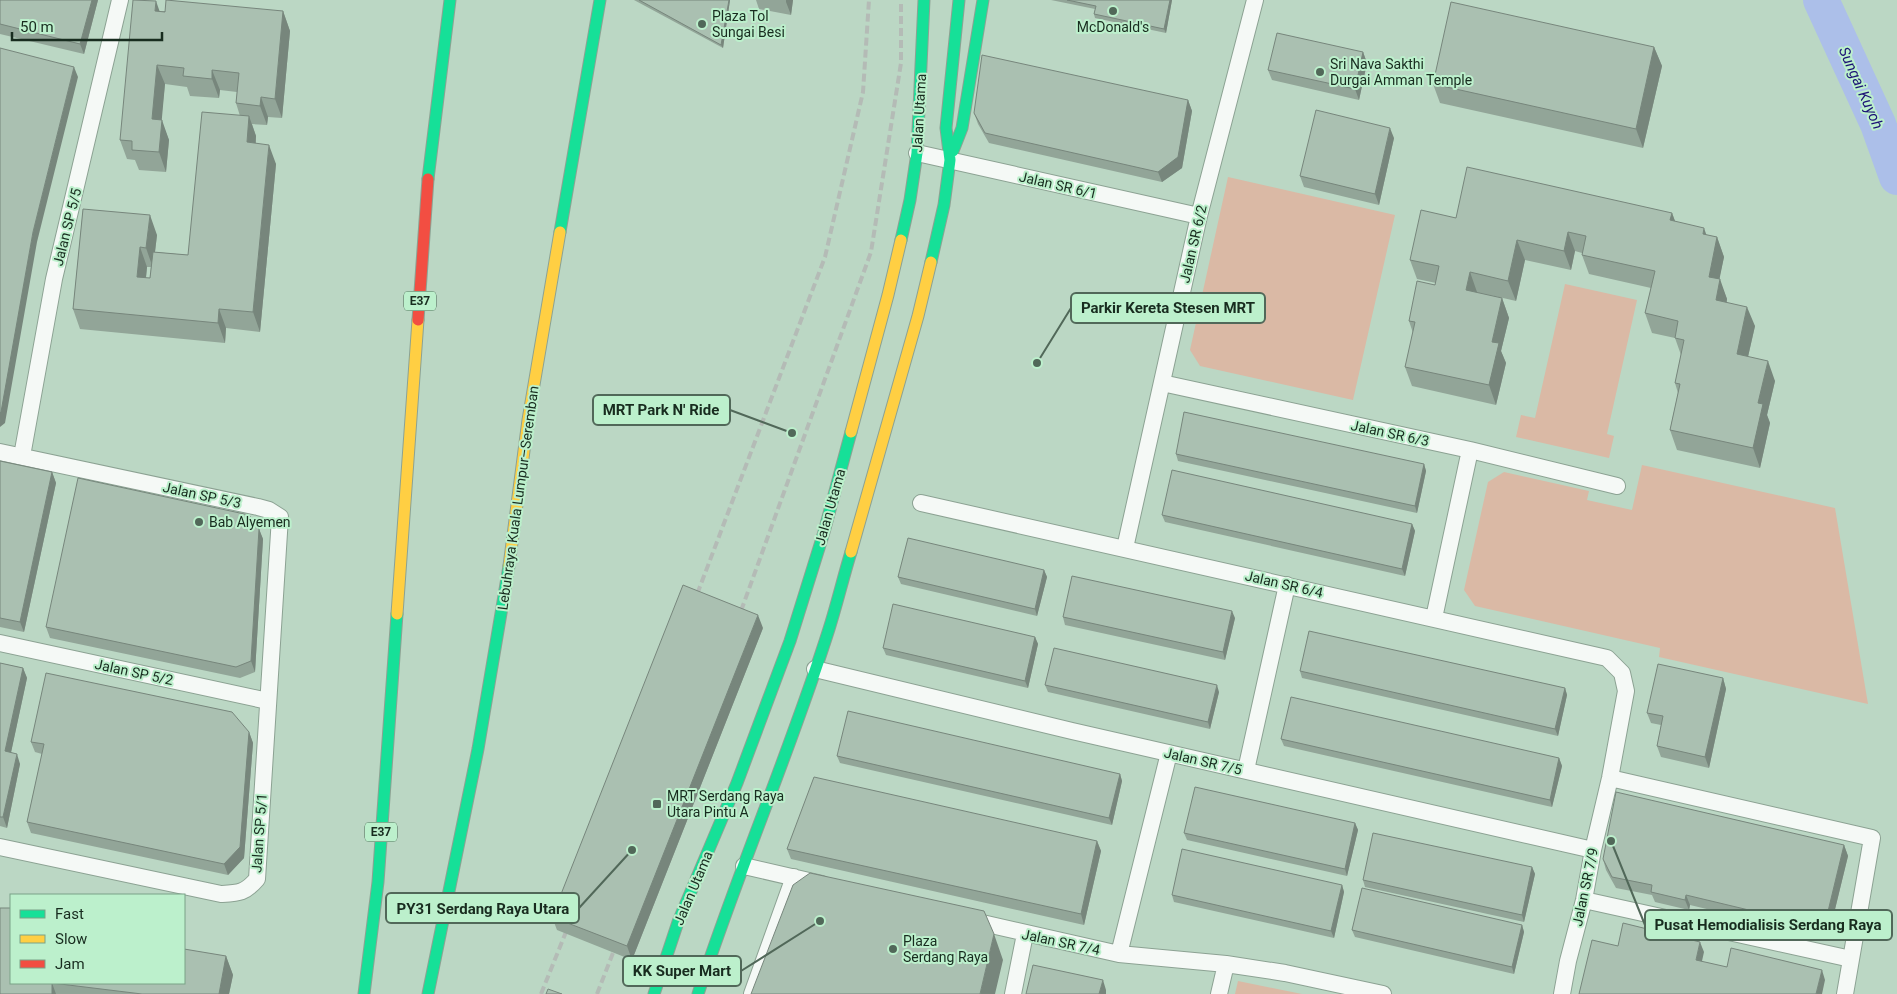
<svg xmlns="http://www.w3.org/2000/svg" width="1897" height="994" font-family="Roboto,sans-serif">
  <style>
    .green { fill: #dab9a5 }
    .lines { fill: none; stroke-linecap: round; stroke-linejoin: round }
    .river { stroke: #acbfe9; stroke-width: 36 }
    .street-casing { stroke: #8ca293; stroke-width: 18 }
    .fast-casing { stroke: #8ca293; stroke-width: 13 }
    .slow-casing { stroke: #8ca293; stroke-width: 13 }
    .jam-casing { stroke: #8ca293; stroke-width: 13 }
    .street { stroke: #f5f9f6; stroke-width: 16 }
    .fast { stroke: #16e098; stroke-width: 11 }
    .slow { stroke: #ffcf43; stroke-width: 11 }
    .jam { stroke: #f24e42; stroke-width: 11 }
    .rail { stroke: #b4bbb6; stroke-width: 4; stroke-dasharray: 8 4; stroke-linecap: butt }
    .wall { fill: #92a598; fill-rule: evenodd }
    .shaded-wall { fill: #77867c }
    .building { fill: #aac0b1; stroke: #77867c }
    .poi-dot { fill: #516859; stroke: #bcf0cc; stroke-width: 2 }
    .labels { text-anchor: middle; stroke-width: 4; stroke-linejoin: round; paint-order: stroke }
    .shield { fill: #bcf0cc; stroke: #496753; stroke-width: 1 }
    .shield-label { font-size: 12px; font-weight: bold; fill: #182c1f }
    .poi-label { font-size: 14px; fill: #182c1f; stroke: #bcf0cc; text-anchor: start }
    .street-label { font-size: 14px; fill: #182c1f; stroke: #bcf0cc }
    .water-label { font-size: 15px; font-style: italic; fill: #1c1476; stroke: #bcf0cc }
    .leader { fill: none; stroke: #516859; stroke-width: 2 }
    .callout-dot { fill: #516859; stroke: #bcf0cc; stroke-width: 2 }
    .callout { fill: #bcf0cc; stroke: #516859; stroke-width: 2 }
    .callout-label { font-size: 15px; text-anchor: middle; font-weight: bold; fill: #182c1f }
  </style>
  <rect width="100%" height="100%" fill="#bbd7c4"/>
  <path class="green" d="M1228,177L1395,215L1353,400L1200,366L1190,350Z
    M1565,284L1637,300L1607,434L1614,436L1609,458L1516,437L1521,415L1535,418Z
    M1642,465L1835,508L1868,704L1659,657L1660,648L1475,606L1464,590L1488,482L1504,472L1589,491L1587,500L1632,510Z
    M1238,981L1302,994H1235Z"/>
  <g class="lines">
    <path class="river" d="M1821,0L1878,124L1897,177"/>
    <defs>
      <path id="street" d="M917,153L1199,216
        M1162,383L1470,450L1617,486
        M0,452L258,507L269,510L280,517L257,879C245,893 239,893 221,894L0,847
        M22,456L54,279L120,0
        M921,503L1607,658L1622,673L1626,691L1610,778L1593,850L1584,900L1568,961L1562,994
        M1125,548L1199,216L1255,0
        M1434,618L1470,450
        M0,643L268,701
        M815,669L1072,731L1593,850
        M1246,770L1287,585
        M1610,778L1872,838L1845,994
        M744,866L822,884
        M1584,900L1851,959
        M969,920L1119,954L1226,964L1285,973L1383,994
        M1119,954L1169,753
        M752,994L794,877
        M1013,994L1025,934
        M1219,994L1226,964"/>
      <path id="fast" d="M953,151L962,128L983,0
        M428,179L450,0
        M560,232L600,0
        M901,240L910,200L917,153L924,0
        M931,262L944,205L950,160L946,128L959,0
        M364,994L378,882L397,614
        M428,994L478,749L509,566
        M654,994L678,922L737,783L790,641L824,532L851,432
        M698,994C738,871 790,752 829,629C837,604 843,578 851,552"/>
      <path id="slow" d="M851,432L888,295L901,240
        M851,552L918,316L931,262
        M509,566L528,420L560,232
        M397,614L418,320"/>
      <path id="jam" d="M418,320L428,179"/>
    </defs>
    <use href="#street" class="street-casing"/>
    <use href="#fast" class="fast-casing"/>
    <use href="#slow" class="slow-casing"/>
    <use href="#jam" class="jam-casing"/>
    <use href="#street" class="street"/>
    <use href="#fast" class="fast"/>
    <use href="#slow" class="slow"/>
    <use href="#jam" class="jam"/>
    <path class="rail" d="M693,605L825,257L863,92L869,0
      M737,622L871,252L901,63V0
      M541,994L570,922
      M597,994L618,940"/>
  </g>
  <path class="wall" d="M0,0H98L84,54L0,34Z
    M634,0H730L723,48Z
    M756,0H793L791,15L759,9Z
    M1051,0H1172L1166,33L1095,18L1094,14L1095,9Z
    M160,11H283L290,31L282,118L268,117L267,125L252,124L256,136V143L276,164L260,332L226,328L225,343L80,329L73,309L83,209L157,235L155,252L188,255L240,116L236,103L237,92L220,90L219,98L190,96L187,87L165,84L161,120L169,140L166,172L139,170L135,160L127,159L120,140ZM147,267H151L150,278H146Z
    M1654,47L1662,66L1643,148L1440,103L1433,84Z
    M1363,52L1367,63L1359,100L1272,80L1268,70Z
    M1188,100L1192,111L1182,168L1162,182L989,143L978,124L974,113Z
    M1394,138L1379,205L1304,187L1300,176Z
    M1672,213L1675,221L1706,235L1717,237L1724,257L1719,279L1727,299V302L1755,326L1748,357L1775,381L1767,415L1770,423L1760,468L1677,450L1670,430L1678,393L1675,383L1681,355L1675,338L1652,333L1645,313L1651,288L1589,274L1582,255V253L1575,251L1571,270L1525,260L1516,301L1477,292L1502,298L1509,318L1501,351L1506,363L1496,405L1412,386L1405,367L1413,333L1409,321L1436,283L1417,279L1410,260L1456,218Z
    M1176,454L1424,464L1426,471L1417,513L1178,461Z
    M0,461L52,472L56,483L24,632L0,627Z
    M1162,515L1412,524L1415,531L1405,576L1165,522Z
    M259,529L263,539L255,672L240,678L50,638L46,627Z
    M1044,570L1047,577L1037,616L901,584L898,577Z
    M1063,617L1235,618L1225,660L1065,625Z
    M763,628L632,960L557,930L552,917Z
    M1035,637L1038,644L1028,688L886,655L883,648Z
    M0,663L23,668L27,678L11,752L20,764L7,828L0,826Z
    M1300,671L1565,688L1567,695L1558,736L1302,678Z
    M1723,678L1726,689L1709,768L1661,757L1657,746L1661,725L1651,723L1647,713Z
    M1045,685L1219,692L1210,729L1048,692Z
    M249,732L253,743L244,858L228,875L31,833L27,822L42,754L35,752L31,742Z
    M1281,739L1559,758L1562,766L1552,807L1284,746Z
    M837,756L1120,774L1122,781L1112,825L840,763Z
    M1355,823L1358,830L1347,876L1187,840L1184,833Z
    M1097,841L1101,851L1084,925L791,859L787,849Z
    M1844,845L1848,856L1828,938L1690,905L1689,910L1655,902L1652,895L1616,888L1606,870L1603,859Z
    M1532,867L1535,874L1524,922L1365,887L1363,880Z
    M1342,885L1344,892L1334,938L1174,902L1172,895Z
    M1522,925L1524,932L1514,974L1355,937L1352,930Z
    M226,956L233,975L229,994H0L11,983Z"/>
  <path class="shaded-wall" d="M92,0H98L84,54L80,44Z
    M729,0H730L723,48L721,45Z
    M786,0H793L791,15L786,2Z
    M1170,0H1172L1166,33L1164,29Z
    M156,1L163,21L155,11Z
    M283,11L290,31L282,118L275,99Z
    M1654,47L1662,66L1643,148L1636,129Z
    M1363,52L1367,63L1359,100L1355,89Z
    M157,65L165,84L160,139L152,119Z
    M74,67L78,77L37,242L5,423L0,427V413L33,232Z
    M212,70L220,90L219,98L212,79Z
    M261,97L268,117L267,125L260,106Z
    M1188,100L1192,111L1182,168L1162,182L1158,172Z
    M249,116L256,136L254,162L247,142Z
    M162,120L169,140L166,172L159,152Z
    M1390,128L1394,138L1379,205L1375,194Z
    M269,145L276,164L260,332L253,312Z
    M1672,213L1679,232L1670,220Z
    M150,215L157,235L153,268L146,248Z
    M1704,228L1711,248L1703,234Z
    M1568,232L1575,251L1571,270L1564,251Z
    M1717,237L1724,257L1716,296L1709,277Z
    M1517,240L1525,260L1516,301L1508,281Z
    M140,247L147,267L144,296L137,277Z
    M1470,272L1477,292L1473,309L1466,290Z
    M1720,279L1727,299L1723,319L1716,300Z
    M1502,298L1509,318L1501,351L1506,363L1496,405L1489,385L1492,342Z
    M1747,307L1755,326L1744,374L1737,354Z
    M219,309L226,328L225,343L218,323Z
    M1768,361L1775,381L1767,415L1770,423L1760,468L1753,448L1758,403Z
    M1424,464L1426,471L1417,513L1415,506Z
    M52,472L56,483L24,632L20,622Z
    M1412,524L1415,531L1405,576L1402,569Z
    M259,529L263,539L255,672L251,661Z
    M1044,570L1047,577L1037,616L1035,609Z
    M1232,611L1235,618L1225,660L1223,652Z
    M758,615L763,628L632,960L627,946Z
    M1035,637L1038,644L1028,688L1025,681Z
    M23,668L27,678L9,762L5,751Z
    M1723,678L1726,689L1709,768L1705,757Z
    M1217,685L1219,692L1210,729L1208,722Z
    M1565,688L1567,695L1558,736L1555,729Z
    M249,732L253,743L244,858L228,875L224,864Z
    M17,754L20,764L7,828L3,817Z
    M1559,758L1562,766L1552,807L1550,800Z
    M1120,774L1122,781L1112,825L1109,818Z
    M1355,823L1358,830L1347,876L1345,869Z
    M1097,841L1101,851L1084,925L1081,914Z
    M1844,845L1848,856L1828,938L1824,928Z
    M1532,867L1535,874L1524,922L1522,915Z
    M1342,885L1344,892L1334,938L1331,931Z
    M1686,895L1690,905L1689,910L1685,900Z
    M1522,925L1524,932L1514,974L1512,967Z
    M994,934L1003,960L995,994H980Z
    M1700,942L1704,952L1700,970L1696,960Z
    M226,956L233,975L229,994H219Z
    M1822,970L1825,980L1822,994H1816Z
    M1103,980L1106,990V994H1099Z
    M52,983L56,994H52Z"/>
  <path class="building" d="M0,0H92L80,44L0,24Z
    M133,0L156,1L155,11L165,12L166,0L283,11L275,99L261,97L260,106L236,103L239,73L212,70V79L183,76L184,68L157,65L152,119L162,120L159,152L132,150V141L120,140Z
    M639,0H729L721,45Z
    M1067,0H1170L1164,29L1094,14L1096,6Z
    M1451,2L1654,47L1636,129L1433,84Z
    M1277,33L1363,52L1355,89L1268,70Z
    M0,48L74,67L33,232L1,412L0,413Z
    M982,55L1188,100L1178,157L1158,172L985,133L974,113Z
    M1316,110L1390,128L1375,194L1300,176Z
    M202,112L249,116L247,142L269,145L253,312L219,309L218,323L73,309L83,209L150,215L146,248L140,247L137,277L150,278L153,252L188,255Z
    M1467,167L1672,213L1670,220L1704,228L1703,234L1717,237L1709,277L1720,279L1716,300L1747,307L1737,354L1768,361L1758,403L1763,404L1753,448L1670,430L1680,384L1675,383L1684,340L1675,338L1678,321L1645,313L1655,271L1582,255L1586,236L1568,232L1564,251L1517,240L1508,281L1470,272L1466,290L1502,298L1492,342L1499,343L1489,385L1405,367L1415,322L1409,321L1417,281L1435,285L1439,266L1410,260L1421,210L1456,218Z
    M1184,412L1424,464L1415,506L1176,454Z
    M0,461L52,472L20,622L0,618Z
    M1172,470L1412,524L1402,569L1162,515Z
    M78,478L249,515L259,529L251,661L236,667L46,627Z
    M908,538L1044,570L1035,609L898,577Z
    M1072,576L1232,611L1223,652L1063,617Z
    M683,585L758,615L627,946L552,917Z
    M893,604L1035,637L1025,681L883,648Z
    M1309,631L1565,688L1555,729L1300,671Z
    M1054,648L1217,685L1208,722L1045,685Z
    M0,663L23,668L5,751L17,754L3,817H0Z
    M1658,664L1723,678L1705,757L1657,746L1663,716L1647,713Z
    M46,673L232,712L249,732L240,847L224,864L27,822L44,744L31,742Z
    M1291,697L1559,758L1550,800L1281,739Z
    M848,711L1120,774L1109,818L837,756Z
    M814,777L1097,841L1081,914L787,849Z
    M1195,787L1355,823L1345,869L1184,833Z
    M1616,792L1844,845L1824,928L1686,895L1685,900L1651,892L1652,885L1612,877L1603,859Z
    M1373,833L1532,867L1522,915L1363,880Z
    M1182,849L1342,885L1331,931L1172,895Z
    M810,873L984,911L994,934L980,994H751L793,885Z
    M1362,888L1522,925L1512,967L1352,930Z
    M0,908H11V983H184V949L226,956L219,994H142L52,983V994H0Z
    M1623,923L1700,942L1696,960L1727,967L1731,948L1822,970L1816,994H1579L1592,940L1618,946Z
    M1033,965L1103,980L1099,994H1026Z
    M548,989L562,994H546Z"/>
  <g class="poi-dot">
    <circle cx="1113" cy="11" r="5"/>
    <circle cx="702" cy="24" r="5"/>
    <circle cx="1320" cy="72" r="5"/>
    <circle cx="199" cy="522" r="5"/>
    <rect x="652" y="799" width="10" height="10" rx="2.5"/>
    <circle cx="893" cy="949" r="5"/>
  </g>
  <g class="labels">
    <g class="shield">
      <rect x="404" y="291.5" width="32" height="19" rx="4"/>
      <rect x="365" y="822.5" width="32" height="19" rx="4"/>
    </g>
    <g class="shield-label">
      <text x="420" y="305">E37</text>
      <text x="381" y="836">E37</text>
    </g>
    <g class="poi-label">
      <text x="712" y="21">Plaza Tol<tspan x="712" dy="16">Sungai Besi</tspan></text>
      <text x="1113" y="32" text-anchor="middle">McDonald's</text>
      <text x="1330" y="69">Sri Nava Sakthi<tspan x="1330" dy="16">Durgai Amman Temple</tspan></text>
      <text x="209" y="527">Bab Alyemen</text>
      <text x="667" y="801">MRT Serdang Raya<tspan x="667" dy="16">Utara Pintu A</tspan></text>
      <text x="903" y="946">Plaza<tspan x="903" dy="16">Serdang Raya</tspan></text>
    </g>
    <g class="street-label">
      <text transform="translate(919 113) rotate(-87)" y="5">Jalan Utama</text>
      <text transform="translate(1058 185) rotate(13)" y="5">Jalan SR 6/1</text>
      <text transform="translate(67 227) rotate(-76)" y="5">Jalan SP 5/5</text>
      <text transform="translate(1193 244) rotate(-77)" y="5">Jalan SR 6/2</text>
      <text transform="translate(1390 433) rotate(12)" y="5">Jalan SR 6/3</text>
      <text transform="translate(202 495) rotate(12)" y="5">Jalan SP 5/3</text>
      <text transform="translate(518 498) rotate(-82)" y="5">Lebuhraya Kuala Lumpur–Seremban</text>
      <text transform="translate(830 507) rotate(-74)" y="5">Jalan Utama</text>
      <text transform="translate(1284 584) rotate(13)" y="5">Jalan SR 6/4</text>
      <text transform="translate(134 672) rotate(12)" y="5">Jalan SP 5/2</text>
      <text transform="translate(1203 761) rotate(13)" y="5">Jalan SR 7/5</text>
      <text transform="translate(259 833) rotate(-86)" y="5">Jalan SP 5/1</text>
      <text transform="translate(1585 887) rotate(-78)" y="5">Jalan SR 7/9</text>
      <text transform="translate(693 888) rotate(-67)" y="5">Jalan Utama</text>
      <text transform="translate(1061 942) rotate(12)" y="5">Jalan SR 7/4</text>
    </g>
    <g class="water-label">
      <text transform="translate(1861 88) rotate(66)" y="5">Sungai Kuyoh</text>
    </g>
  </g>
  <path class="leader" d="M1037 363L1071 308M792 433L730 410M632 850L579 908M1611 841L1645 925M820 921L741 971"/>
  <g class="callout-dot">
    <circle cx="1037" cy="363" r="5"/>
    <circle cx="792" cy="433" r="5"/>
    <circle cx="632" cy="850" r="5"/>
    <circle cx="1611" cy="841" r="5"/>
    <circle cx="820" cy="921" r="5"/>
  </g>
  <g class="callout">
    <rect x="1071" y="293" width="194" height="30" rx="5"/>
    <rect x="593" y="395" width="137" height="30" rx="5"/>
    <rect x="386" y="893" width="193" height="30" rx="5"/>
    <rect x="1645" y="910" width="247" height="30" rx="5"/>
    <rect x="623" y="956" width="118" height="30" rx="5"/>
  </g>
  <g class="callout-label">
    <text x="1168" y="313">Parkir Kereta Stesen MRT</text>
    <text x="661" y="415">MRT Park N' Ride</text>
    <text x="483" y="914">PY31 Serdang Raya Utara</text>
    <text x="1768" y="930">Pusat Hemodialisis Serdang Raya</text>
    <text x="682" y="976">KK Super Mart</text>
  </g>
  <rect x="10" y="894" width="175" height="90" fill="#bcf0cc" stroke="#7aa287"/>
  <rect x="20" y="910" width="25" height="8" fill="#16e098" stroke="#7aa287"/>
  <text x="55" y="919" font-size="15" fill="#182c1f">Fast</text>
  <rect x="20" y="935" width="25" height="8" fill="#ffcf43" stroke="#7aa287"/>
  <text x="55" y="944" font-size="15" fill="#182c1f">Slow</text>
  <rect x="20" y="960" width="25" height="8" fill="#f24e42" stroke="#7aa287"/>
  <text x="55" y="969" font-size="15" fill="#182c1f">Jam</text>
  <path d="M12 32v8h150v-8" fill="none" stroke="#182c1f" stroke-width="2.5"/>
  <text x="20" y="32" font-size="15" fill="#182c1f" stroke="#bcf0cc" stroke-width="4" paint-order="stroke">50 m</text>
</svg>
